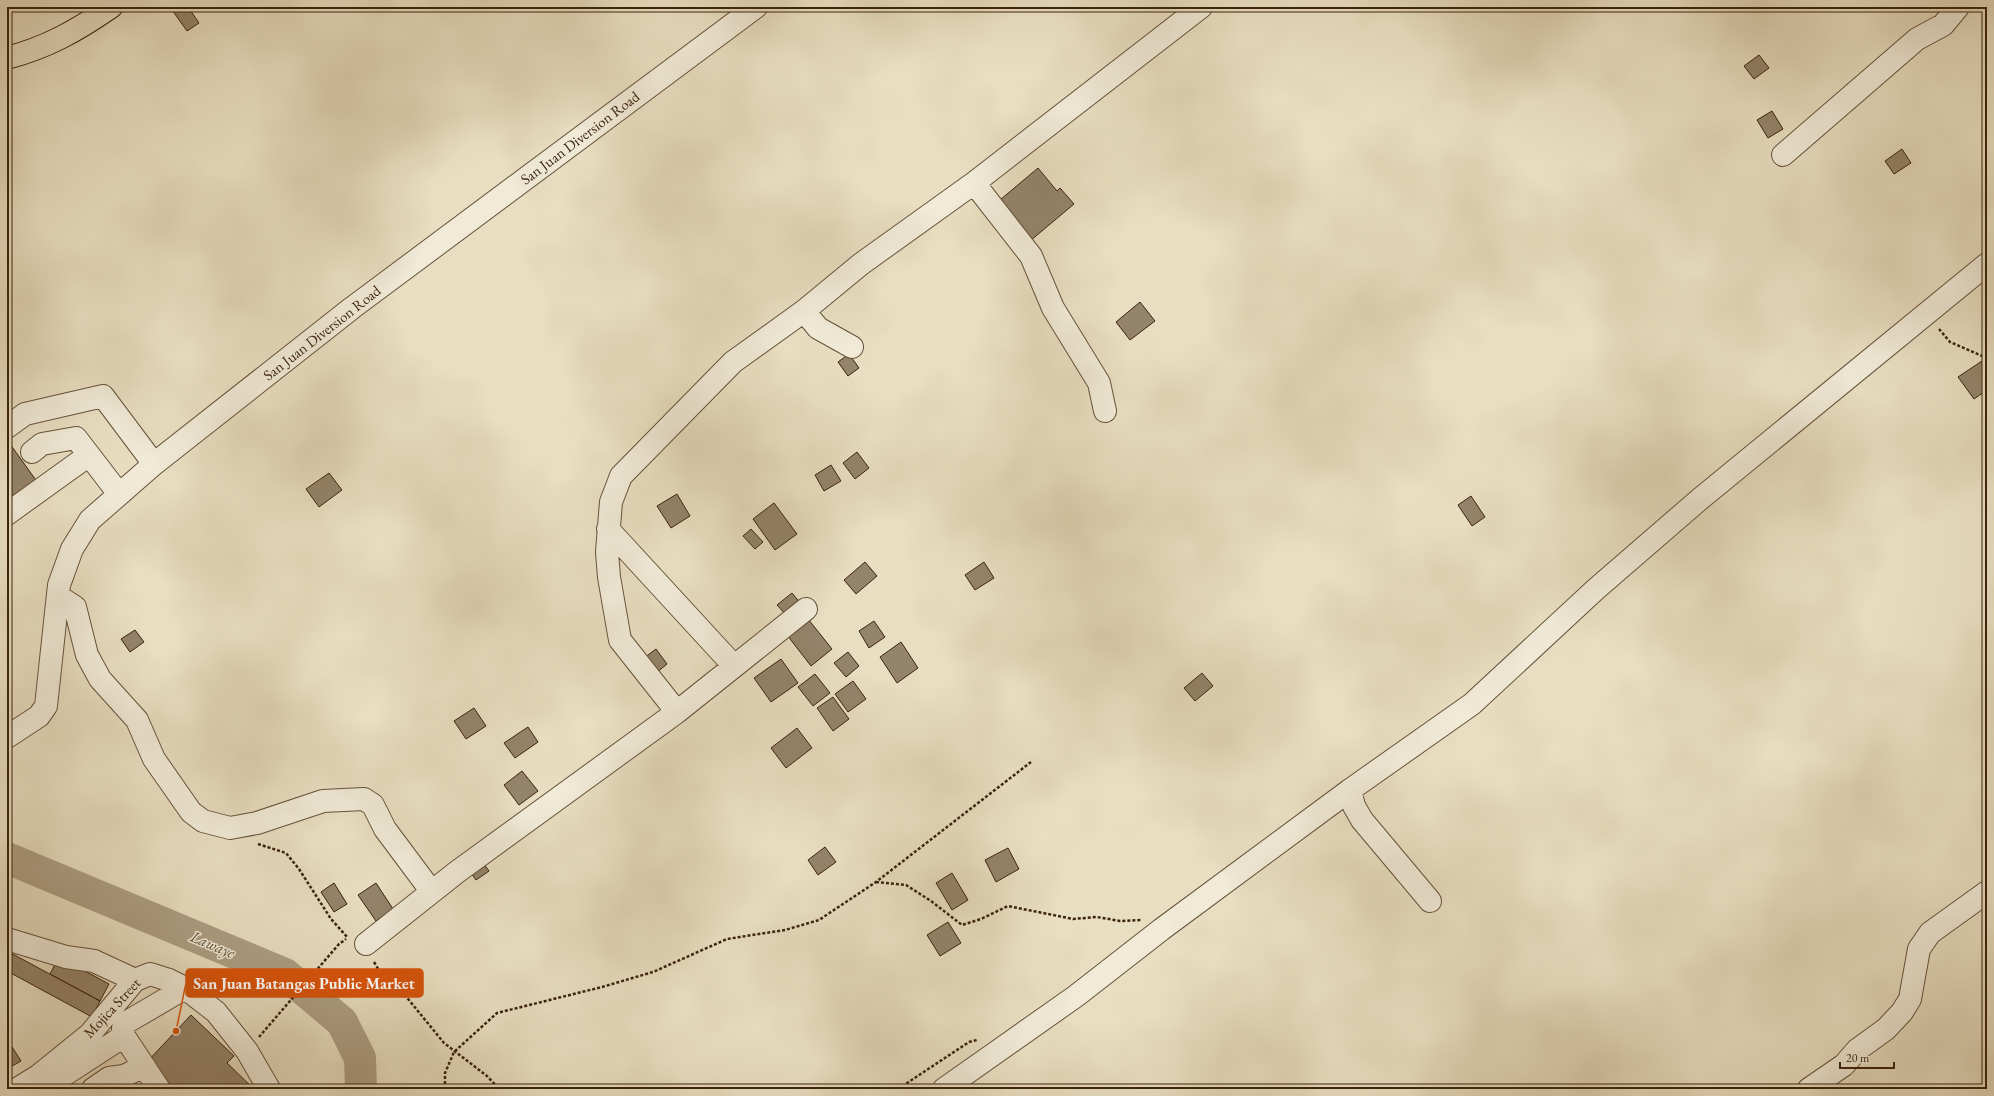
<svg xmlns="http://www.w3.org/2000/svg" width="1994" height="1096" font-family="'EB Garamond',serif">
  <style>
    .lines { fill: none; stroke-linecap: round; stroke-linejoin: round }
    .river { stroke: #ad9e84; stroke-width: 32 }
    .building { fill: #94846b; stroke: #3a230d }
    .minor-casing { stroke: #66523a; stroke-width: 24 }
    .major-casing { stroke: #3a230d; stroke-width: 24 }
    .path { stroke: #3a230d; stroke-width: 2.5; stroke-dasharray: 3 2; stroke-linecap: butt }
    .minor { stroke: #f0ead7; stroke-width: 22 }
    .major { stroke: #e8dec1; stroke-width: 22 }
    .labels { text-anchor: middle; stroke-width: 3; stroke-linejoin: round; paint-order: stroke }
    .street-label { font-size: 15px; fill: #3a230d; stroke: #f0ead7 }
    .water-label { font-size: 16px; font-style: italic; fill: #624e37; stroke: #f0ead7 }
    .leader { fill: none; stroke: #d7540c; stroke-width: 1.5 }
    .callout-dot { fill: #d7540c; stroke: #f0ead7; stroke-width: 1.5 }
    .callout { fill: #d7540c; stroke: #d7540c; stroke-width: 1.5 }
    .callout-label { font-size: 16px; text-anchor: middle; font-weight: bold; fill: #fff }
  </style>
  <rect width="100%" height="100%" fill="#e8dec1"/>
  <filter id="stains"><feTurbulence type="fractalNoise" baseFrequency=".005" numOctaves="4"/><feColorMatrix values="0 0 0 0 .2 0 0 0 0 .09 0 0 0 0 .02 0 0 0 .5 -.17"/></filter>
  <radialGradient id="worn" r=".72"><stop offset=".6" stop-color="#630" stop-opacity="0"/><stop offset="1" stop-color="#630" stop-opacity=".3"/></radialGradient>
  <g class="lines">
    <path class="river" d="M7,858L285,974L342,1022L360,1058L361,1089"/>
  </g>
  <path class="building" d="M170,7H188L199,23L187,31Z
    M1759,55L1769,68L1754,79L1744,66Z
    M1772,111L1783,129L1768,138L1757,120Z
    M1902,149L1911,163L1894,174L1885,161Z
    M1038,168L1057,191L1060,188L1074,204L1030,241L1000,200Z
    M1140,302L1155,321L1130,340L1116,322Z
    M849,354L859,368L848,376L838,362Z
    M1982,361L1987,369V390L1974,399L1958,377Z
    M10,444L38,483L11,502L9,499L7,500V446Z
    M857,452L869,468L855,479L843,463Z
    M831,465L841,481L824,491L815,475Z
    M329,473L342,490L319,507L306,489Z
    M677,494L690,516L671,528L657,506Z
    M1471,496L1485,517L1472,526L1458,505Z
    M774,503L797,534L775,550L753,519Z
    M751,529L763,542L755,549L743,536Z
    M865,562L877,576L856,594L844,580Z
    M984,562L994,578L975,590L965,575Z
    M792,593L801,604L787,616L777,605Z
    M808,619L832,649L811,666L787,635Z
    M874,621L885,637L869,648L859,631Z
    M135,630L144,642L130,652L121,639Z
    M901,642L918,668L897,683L880,657Z
    M656,649L667,664L656,673L644,658Z
    M848,652L859,666L846,677L834,663Z
    M781,659L798,683L771,702L754,678Z
    M1202,673L1213,686L1195,701L1184,688Z
    M815,674L830,693L813,706L798,687Z
    M853,681L866,699L848,712L835,694Z
    M833,697L849,719L833,731L817,708Z
    M474,708L486,726L466,739L454,721Z
    M528,727L538,742L515,758L504,743Z
    M797,728L812,748L786,768L771,748Z
    M522,771L538,791L519,805L504,785Z
    M825,847L836,862L818,875L808,860Z
    M1008,848L1019,869L996,882L985,860Z
    M481,860L489,871L476,880L468,869Z
    M952,873L968,900L952,910L936,883Z
    M334,883L347,904L334,912L321,892Z
    M376,883L393,909L376,921L358,895Z
    M948,922L961,943L940,956L927,935Z
    M7,951L100,1001L92,1017L7,971Z
    M59,957L109,984L100,1001L50,974Z
    M191,1015L234,1056L227,1063L254,1089H173L146,1063Z
    M7,1039L21,1061L7,1069Z"/>
  <g class="lines">
    <defs>
      <path id="minor" d="M1783,155L1917,39L1943,25L1958,7
        M974,183L1031,256L1053,308L1099,383L1105,411
        M804,311L818,328L852,347
        M7,427L25,414L103,396L154,464
        M32,452L42,444L76,438L119,494
        M7,514L89,455
        M608,529L734,666
        M58,596L75,607L87,655L100,679L137,720L154,759L191,812L203,821L230,828L257,823L323,801L364,799L373,805L385,829L432,892
        M677,712L620,640L609,577L607,552L611,502L621,476L733,362L804,311L861,264L974,183L1201,7
        M7,737L39,716L46,706L59,585L72,549L90,520L154,464L352,308L756,7
        M1350,790L1354,806L1362,820L1430,901
        M7,939L66,957L94,961L135,980
        M366,944L457,872L677,712L806,609
        M38,1076L58,1079L124,1036
        M17,1089L38,1076L90,1034L135,980L150,974L169,980L185,988L216,1012L247,1051L269,1089
        M93,1089L109,1078L124,1076L144,1066
        M159,1089L124,1036L123,1028L127,1022L185,988
        M944,1089L1076,996L1162,929L1350,790L1472,704L1596,589L1700,499L1987,264
        M1809,1089L1844,1065L1857,1050L1886,1029L1902,1012L1910,999L1919,949L1930,933L1987,892"/>
      <path id="major" d="M7,58C48,47 76,31 111,7"/>
    </defs>
    <use href="#minor" class="minor-casing"/>
    <use href="#major" class="major-casing"/>
    <path class="path" d="M1939,329L1950,342L1987,358
      M258,844L286,853L299,869L331,919L348,938
      M876,882L906,885L931,901L962,925L981,919L1008,906L1073,919L1097,917L1120,921L1142,920
      M374,962L380,972L404,994L444,1043L487,1076L499,1089
      M259,1037L339,944L346,939
      M445,1089V1073L454,1052L497,1013L602,987L653,972L727,939L785,930L819,920L876,882L1031,762
      M898,1089L969,1042L977,1040"/>
    <use href="#minor" class="minor"/>
    <use href="#major" class="major"/>
  </g>
  <g class="labels">
    <g class="street-label">
      <text transform="translate(580 138) rotate(-37)" y="5">San Juan Diversion Road</text>
      <text transform="translate(322 333) rotate(-38)" y="5">San Juan Diversion Road</text>
      <text transform="translate(112 1008) rotate(-47)" y="5">Mojica Street</text>
    </g>
    <g class="water-label">
      <text transform="translate(213 944) rotate(23)" y="6">Lawaye</text>
    </g>
  </g>
  <path class="leader" d="M176 1031L186 983"/>
  <circle class="callout-dot" cx="176" cy="1031" r="4"/>
  <rect class="callout" x="186" y="969" width="237" height="28" rx="4"/>
  <g class="callout-label">
    <text x="304" y="989">San Juan Batangas Public Market</text>
  </g>
  <rect width="1994" height="1096" fill="none" stroke="#e8dec1" stroke-width="24"/>
  <rect x="8" y="8" width="1978" height="1080" fill="none" stroke="#3a230d" stroke-width="2"/>
  <rect x="12" y="12" width="1970" height="1072" fill="none" stroke="#3a230d"/>
  <path d="M1840 1062v6h54v-6" fill="none" stroke="#3a230d" stroke-width="2"/>
  <text x="1846" y="1062" font-size="12" fill="#3a230d" stroke="#f0ead7" stroke-width="3" paint-order="stroke">20 m</text>
  <rect width="100%" height="100%" filter="url(#stains)"/>
  <rect width="100%" height="100%" fill="url(#worn)"/>
</svg>
